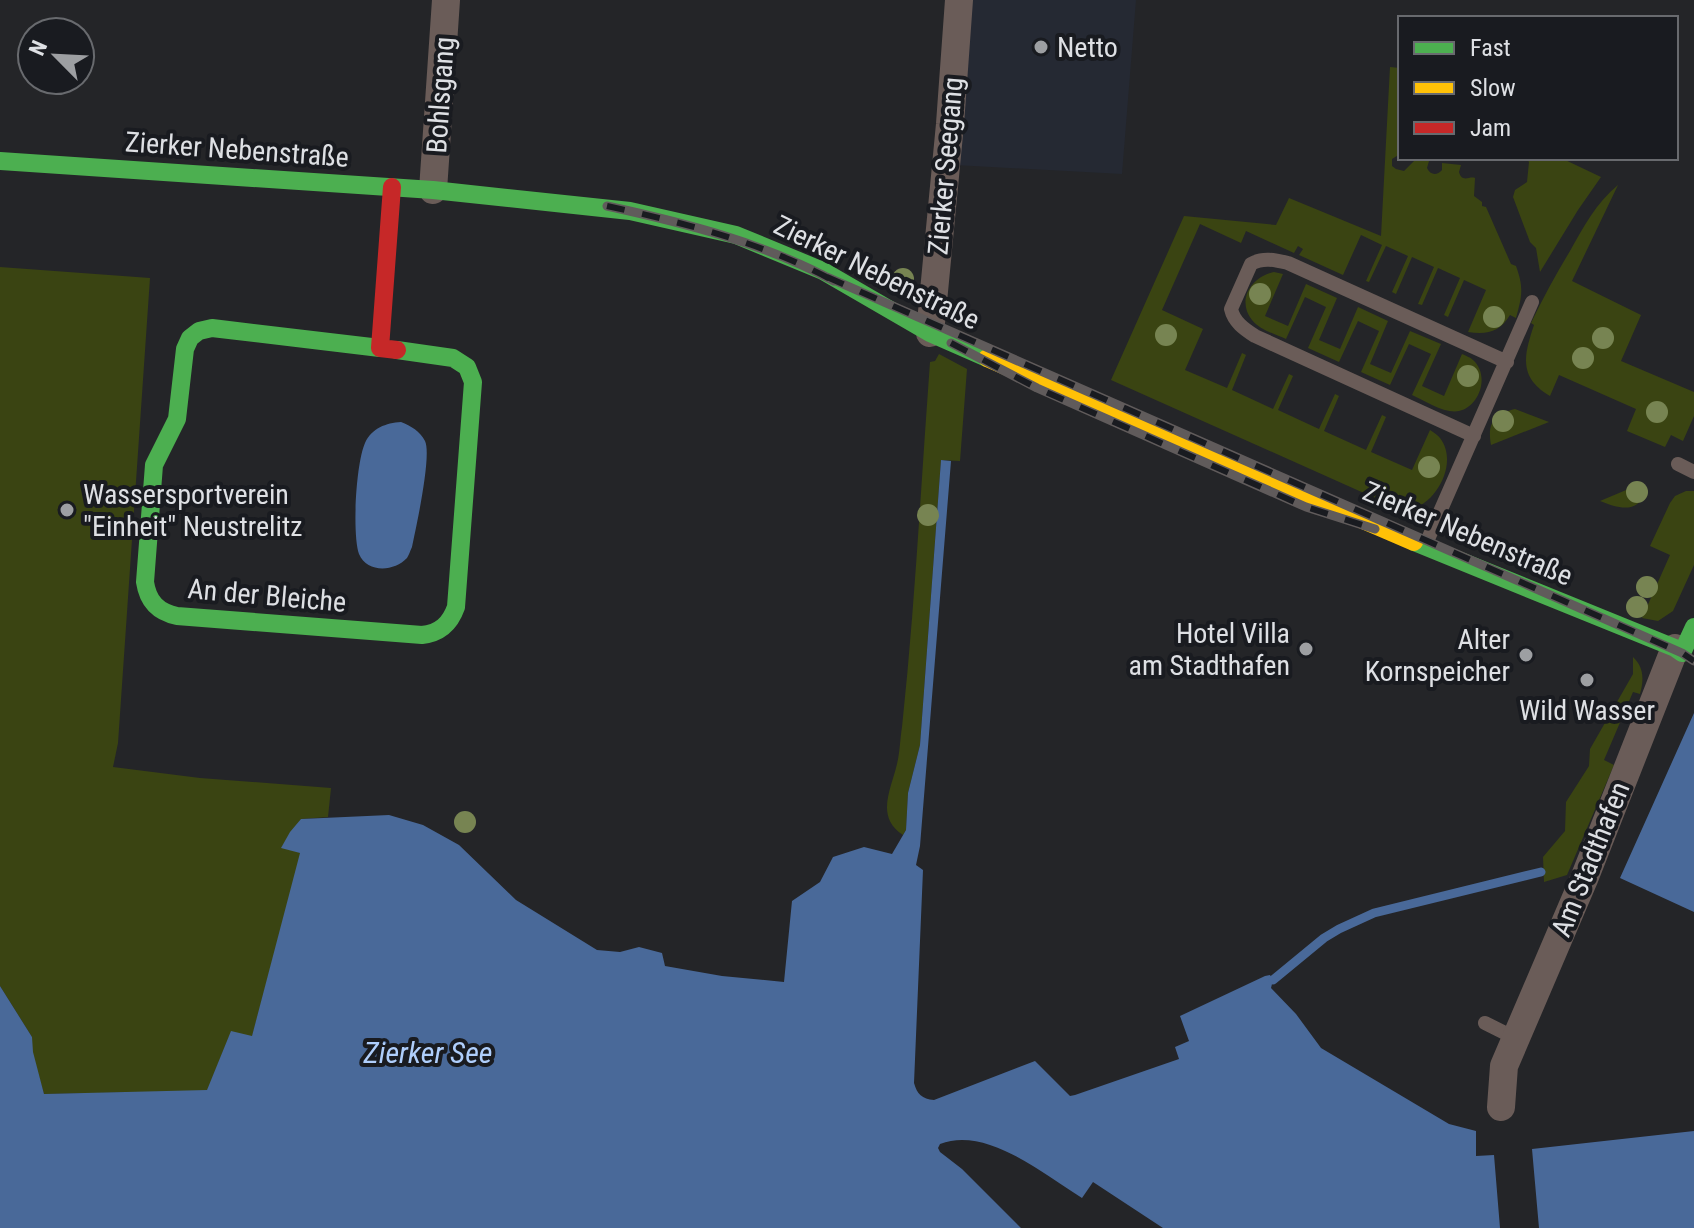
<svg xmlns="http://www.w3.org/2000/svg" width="1694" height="1228" font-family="'Roboto Condensed',sans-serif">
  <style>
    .built { fill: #252933 }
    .green { fill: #3a4412 }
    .water { fill: #496999 }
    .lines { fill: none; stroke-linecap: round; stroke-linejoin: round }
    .stream { stroke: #496999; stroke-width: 9 }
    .lane { stroke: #6a5c58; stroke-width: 14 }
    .street { stroke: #6a5c58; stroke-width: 28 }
    .fast { stroke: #4caf50; stroke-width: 18 }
    .slow { stroke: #ffc107; stroke-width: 18 }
    .jam { stroke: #c62828; stroke-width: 18 }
    .rail-casing { stroke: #605b5b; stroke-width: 9 }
    .rail { stroke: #191b20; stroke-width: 6; stroke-dasharray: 18; stroke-linecap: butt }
    .tree { fill: #778452 }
    .poi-dot { fill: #9d9fa2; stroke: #191b20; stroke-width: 3 }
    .labels { text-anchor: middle; stroke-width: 8; stroke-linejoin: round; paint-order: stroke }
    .poi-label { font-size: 28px; fill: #dee0e4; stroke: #191b20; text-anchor: start }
    .street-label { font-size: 28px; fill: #dee0e4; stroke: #191b20 }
    .water-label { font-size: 30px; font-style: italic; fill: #afcefb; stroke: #191b20 }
  </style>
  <rect width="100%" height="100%" fill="#242528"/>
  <path class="built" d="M970,0H1136L1122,174L955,165Z"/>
  <path class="green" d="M1390,67L1400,68V121L1397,128L1400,133V154L1392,159V166L1396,169L1404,171L1416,159L1429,161L1427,168C1430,175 1437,176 1442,170V163L1461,165L1459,172C1462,183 1469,176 1475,178L1474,196L1482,202V206L1486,207L1511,264L1516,266C1524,288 1522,296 1516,318L1510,315C1500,332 1487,335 1468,332L1486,290L1464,280L1448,317L1444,315L1460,278L1438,268L1422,305L1418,304L1434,267L1412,257L1396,294L1392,292L1408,256L1386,246L1369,282L1366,281L1382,245L1361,235L1343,275L1299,255L1303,249L1298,246L1294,253L1246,231L1241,243L1200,224L1162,310L1203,329L1185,370L1227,388L1242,353L1246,355L1232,390L1273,409L1289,374L1293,376L1278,410L1319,429L1335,394L1339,396L1324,431L1366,450L1382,415L1386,417L1371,452L1412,470L1430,430C1434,433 1438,435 1440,438C1460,464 1434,509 1404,511L1111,380L1184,216L1276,225L1289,198L1381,236Z
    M1526,158H1561L1601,177L1578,210L1540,272L1536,248L1530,242L1513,197L1515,190L1527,182L1529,162Z
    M1618,185L1572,281L1641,315L1621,361L1694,392V416L1683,441L1671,435L1665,447L1627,431L1636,409L1559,375L1550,396C1518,377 1524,355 1534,325L1531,323C1543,298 1556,274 1570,251C1584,226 1596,203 1618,185Z
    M0,267L150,278L118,743L113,767L200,778L331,788L328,817L301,819L282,847L301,853L252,1037L231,1032L207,1091L44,1094L32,1052V1037L0,986Z
    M1274,272L1283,274L1265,316L1288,326L1306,284L1337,298L1319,340L1340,349L1358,307L1388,321L1370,364L1391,373L1410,331L1441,344L1422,386L1444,396L1462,354C1466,356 1470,357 1473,360C1490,375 1480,406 1459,411C1445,414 1425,401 1412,395L1431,354L1409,344L1390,385L1361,372L1379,331L1358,321L1339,362L1308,348L1326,307L1305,297L1286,339C1275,334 1260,330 1252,320C1236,300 1252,276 1274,272Z
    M939,354L967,369L960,461L941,460L920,745L908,793L906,830L903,835C875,817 891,790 897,764C900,752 900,739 902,727C915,606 921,483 930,362L935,361Z
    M1515,409L1549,422L1491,445C1487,423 1494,414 1515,409Z
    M1638,485L1647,490C1638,514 1620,509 1600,501Z
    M1686,491H1694V565L1673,611L1658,621L1642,618L1670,555L1650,546L1670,503L1675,496Z
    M1633,657C1644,667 1644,680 1640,694L1633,692L1604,760L1614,765L1567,875L1544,882L1543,857L1565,831L1566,802L1589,766L1590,749L1633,674Z"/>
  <path class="water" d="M401,422C411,426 420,431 425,441C432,455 416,528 412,547C410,551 409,555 407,558C394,572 367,573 359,554C352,534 356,463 365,443C372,428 386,423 401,422Z
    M941,460L951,461L920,846L916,865L923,870L914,1083C917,1094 922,1099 934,1100L1035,1061L1070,1096L1075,1095L1179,1059L1175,1047L1189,1041L1180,1016L1265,976L1270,975L1273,980L1271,988L1296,1014L1321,1048L1449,1124L1476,1131V1156L1494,1155L1500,1228H1163L1093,1182L1082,1198C1043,1174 987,1126 940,1144L938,1148L940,1152L962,1169L1021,1228H0V986L32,1037L33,1052L44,1094L207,1090L231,1031L252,1036L300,853L281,848L290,832L301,819L389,815L423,825L459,845L516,900L597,950L620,952L639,947L662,953L665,966L722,976L784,982L792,901L820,882L833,857L864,847L892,854L906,830L908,793L920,745Z
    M1694,713V912L1620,878Z
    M1694,1131V1228H1539L1532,1149Z"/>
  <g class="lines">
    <path class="stream" d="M1273,980L1324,938L1339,929L1374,913L1541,872"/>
    <path class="lane" d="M1474,436L1255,336C1244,329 1234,322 1231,309L1251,264C1263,257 1275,260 1288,263L1507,362
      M1678,464L1694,472
      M1425,546L1532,302
      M1485,1023L1515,1038"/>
    <path class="street" d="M433,190L446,0
      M930,333L950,124L959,0
      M1501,1107L1504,1066L1584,879L1675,648"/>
    <path class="fast" d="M0,161L433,190L630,211L736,235L823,271L930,333L987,358
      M380,348L212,328L199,331L190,338L185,349L177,419L154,465L145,582C148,602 158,612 177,616L422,635C440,633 450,624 456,607L473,382L467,367L453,358L397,350
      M1414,542L1675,648L1682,653L1694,627"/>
    <path class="slow" d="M987,358L1414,542"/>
    <path class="jam" d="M392,187L380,348L397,350"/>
    <defs>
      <path id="rail" d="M607,206C685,223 764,243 834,281
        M827,277L1682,653L1694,661
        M951,343L1037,388L1306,507L1375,529"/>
    </defs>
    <use href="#rail" class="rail-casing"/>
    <use href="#rail" class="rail"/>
  </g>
  <g class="tree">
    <circle cx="903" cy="279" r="11"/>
    <circle cx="1260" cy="294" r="11"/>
    <circle cx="1494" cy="317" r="11"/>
    <circle cx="1166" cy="335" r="11"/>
    <circle cx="1603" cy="338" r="11"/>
    <circle cx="1583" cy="358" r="11"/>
    <circle cx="1468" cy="376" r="11"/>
    <circle cx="1657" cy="412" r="11"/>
    <circle cx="1503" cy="421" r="11"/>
    <circle cx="1429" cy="467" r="11"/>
    <circle cx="1637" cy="492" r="11"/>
    <circle cx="928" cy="515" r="11"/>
    <circle cx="1647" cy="587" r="11"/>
    <circle cx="1637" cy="607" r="11"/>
    <circle cx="465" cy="822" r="11"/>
  </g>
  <g class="poi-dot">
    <circle cx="1041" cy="47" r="8"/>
    <circle cx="67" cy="510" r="8"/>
    <circle cx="1306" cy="649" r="8"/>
    <circle cx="1526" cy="655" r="8"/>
    <circle cx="1587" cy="680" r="8"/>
  </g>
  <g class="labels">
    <g class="poi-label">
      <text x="1057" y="57">Netto</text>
      <text x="83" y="504">Wassersportverein<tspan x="83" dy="32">"Einheit" Neustrelitz</tspan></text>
      <text x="1290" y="643" text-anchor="end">Hotel Villa<tspan x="1290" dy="32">am Stadthafen</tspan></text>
      <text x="1510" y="649" text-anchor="end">Alter<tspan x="1510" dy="32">Kornspeicher</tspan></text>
      <text x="1587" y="720" text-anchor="middle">Wild Wasser</text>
    </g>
    <g class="street-label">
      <text transform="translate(440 95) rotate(-86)" y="10">Bohlsgang</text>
      <text transform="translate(237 149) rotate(4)" y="10">Zierker Nebenstraße</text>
      <text transform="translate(945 166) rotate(-85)" y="10">Zierker Seegang</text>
      <text transform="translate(877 272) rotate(26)" y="10">Zierker Nebenstraße</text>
      <text transform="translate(1468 533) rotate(23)" y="10">Zierker Nebenstraße</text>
      <text transform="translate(267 595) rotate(5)" y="10">An der Bleiche</text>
      <text transform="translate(1590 859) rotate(-68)" y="10">Am Stadthafen</text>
    </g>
    <g class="water-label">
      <text x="428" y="1063">Zierker See</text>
    </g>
  </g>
  <rect x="1398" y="16" width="280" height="144" fill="#191b20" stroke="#686a6e" stroke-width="2"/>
  <rect x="1414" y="42" width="40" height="12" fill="#4caf50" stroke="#686a6e" stroke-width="2"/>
  <text x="1470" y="56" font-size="24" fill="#dee0e4">Fast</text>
  <rect x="1414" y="82" width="40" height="12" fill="#ffc107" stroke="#686a6e" stroke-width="2"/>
  <text x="1470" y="96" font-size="24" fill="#dee0e4">Slow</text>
  <rect x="1414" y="122" width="40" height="12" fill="#c62828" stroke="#686a6e" stroke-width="2"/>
  <text x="1470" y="136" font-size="24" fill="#dee0e4">Jam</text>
  <g transform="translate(56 56) rotate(294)"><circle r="38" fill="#191b20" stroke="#686a6e" stroke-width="2"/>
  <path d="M0-6L14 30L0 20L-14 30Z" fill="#9d9fa2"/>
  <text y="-12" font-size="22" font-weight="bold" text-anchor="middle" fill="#dee0e4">N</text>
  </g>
</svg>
